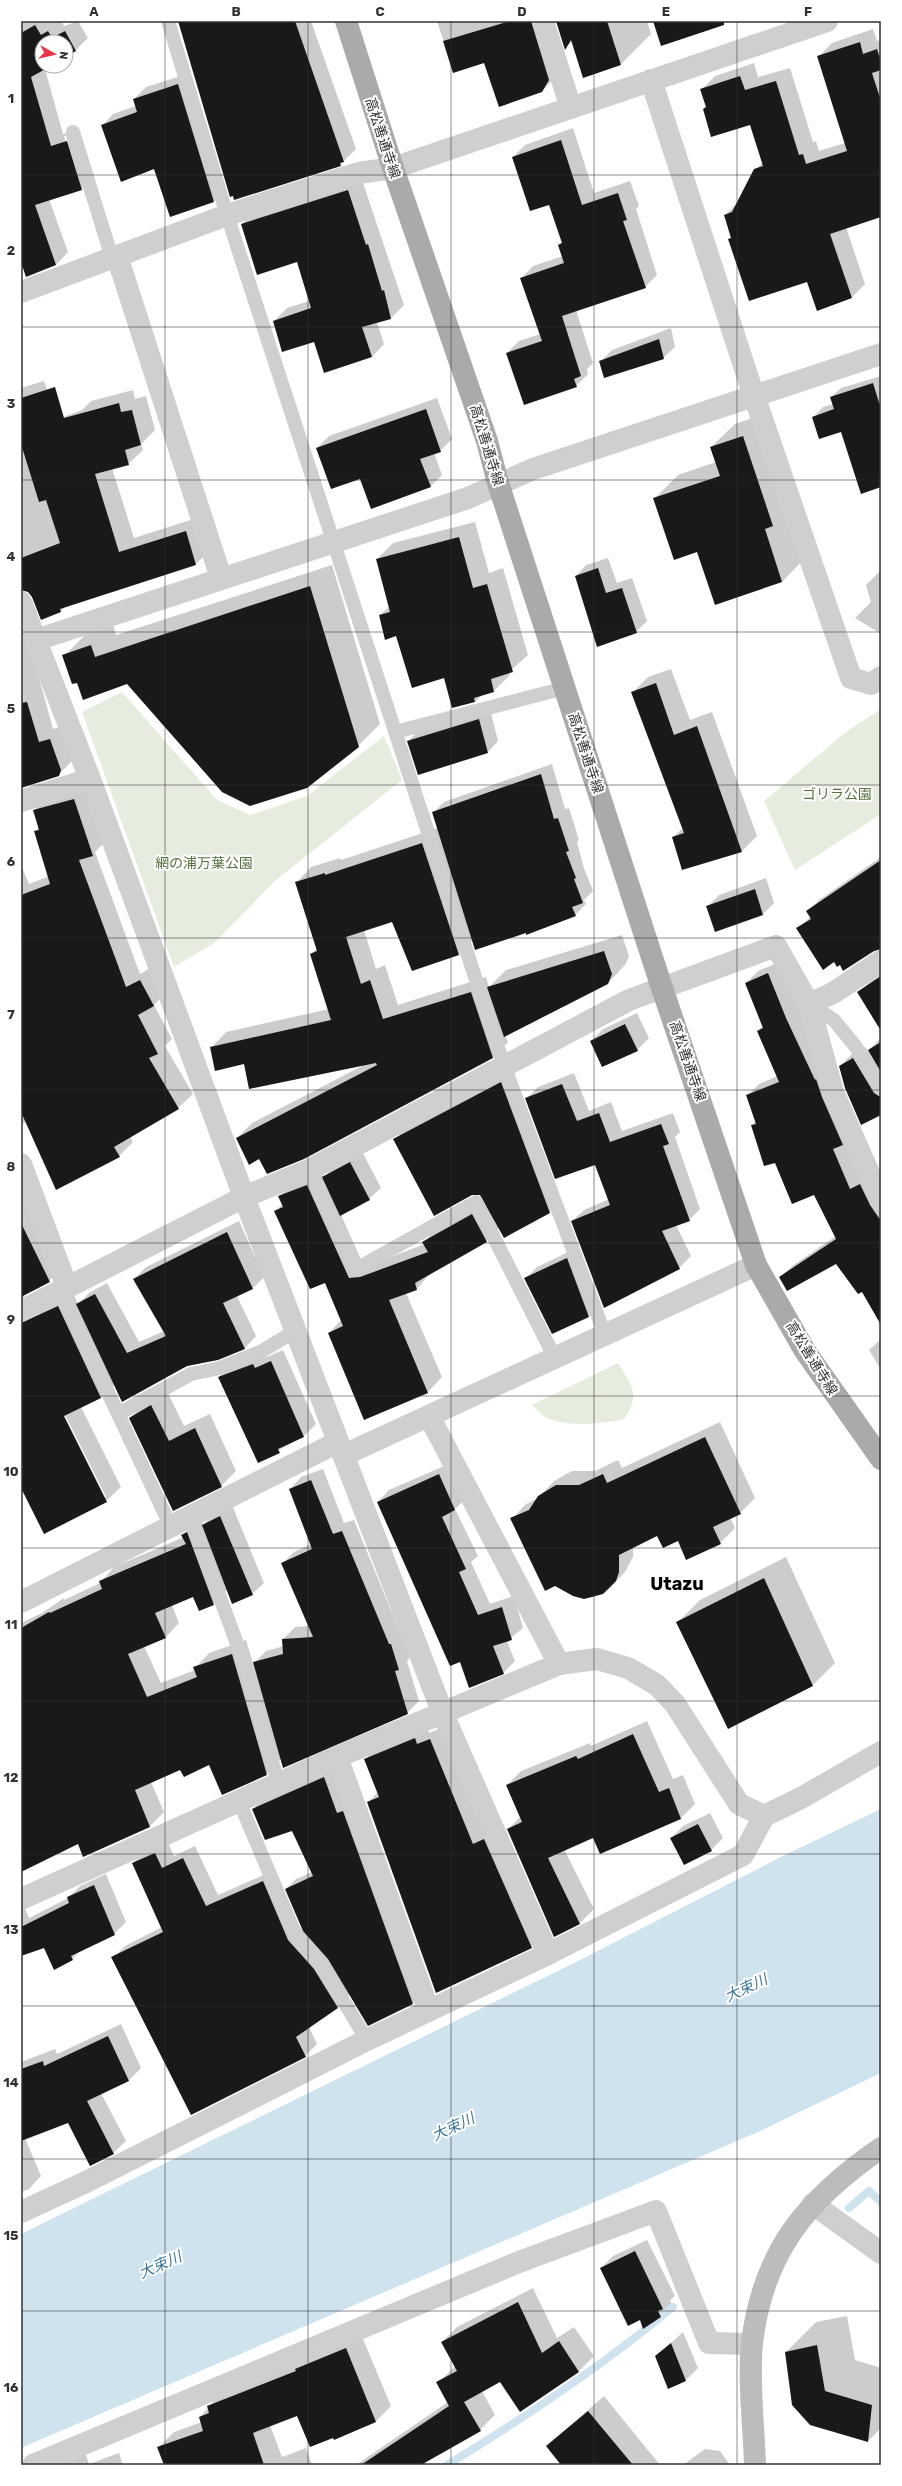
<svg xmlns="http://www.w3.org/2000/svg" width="902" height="2486" font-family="Rubik,'Noto Sans JP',sans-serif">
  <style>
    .green { fill: #e6ecde }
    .water { fill: #cee3ee }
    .shadow { fill: #0003; fill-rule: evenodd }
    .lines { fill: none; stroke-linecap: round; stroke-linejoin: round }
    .stream { stroke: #cee3ee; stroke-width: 8 }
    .building { fill: #191919 }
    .service { stroke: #cfcfcf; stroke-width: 14 }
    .minor { stroke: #cfcfcf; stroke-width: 22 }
    .tertiary { stroke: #cfcfcf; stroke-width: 22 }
    .secondary { stroke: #bcbcbc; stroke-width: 22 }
    .primary { stroke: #aaa; stroke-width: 22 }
    .grid { fill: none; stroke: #323232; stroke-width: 1; stroke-opacity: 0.55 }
    .labels { text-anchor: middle; stroke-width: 4; stroke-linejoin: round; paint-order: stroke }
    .street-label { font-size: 14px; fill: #323232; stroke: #fff }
    .park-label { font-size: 14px; fill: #57703e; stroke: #fff }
    .water-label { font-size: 15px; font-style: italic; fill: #3d7898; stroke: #fff }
    .district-label { font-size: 18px; font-weight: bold; fill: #000; stroke: #fff }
    .neatline { fill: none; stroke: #323232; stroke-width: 1.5 }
    .grid-label { font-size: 13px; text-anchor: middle; font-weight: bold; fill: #323232 }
  </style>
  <rect width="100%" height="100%" fill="#fff"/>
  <path class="green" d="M122,692L217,800L250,815L307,796L384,736L402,780L276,880L214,943L174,967L82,712Z
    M881,709V814L795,870L764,801L846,732Z
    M618,1363C632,1386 641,1395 624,1419C601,1424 572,1427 549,1419C543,1417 537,1409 532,1405Z"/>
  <path class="water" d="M881,1809V2073L758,2132L21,2448V2234L576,1962L785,1855Z"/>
  <path class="shadow" d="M21,21H62L64,26L78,21L88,38L76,50L66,56V42H42V66H49L45,69L63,134L79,129L94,177L81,189L49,199L68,252L56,265L21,259ZM64,136H66L80,183H78Z
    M179,21H311L356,149L340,165Z
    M437,21H550L557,76L541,92L485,61L454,72Z
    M557,21H647L651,34L621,64L572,41L566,48Z
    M873,29L877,41L881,40V213L846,227L865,284L851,298L807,281L729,239L732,236L725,215L738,202L755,170L763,162L751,124L704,109L707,106L702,89L715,76L754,63L758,77L790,68L813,142L816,141L819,151L845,143L818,57L832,43Z
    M190,73L225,190L214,201L155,168L102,126L113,114L136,106L134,99L146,87Z
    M573,128L594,193L630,181L639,206L636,209L657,275L645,287L576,310L593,363L587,369L588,374L576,386L507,353L519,341L540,334L521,279L533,266L563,256L559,245L563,241L550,203L513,157L525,145Z
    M361,177L404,305L391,318L377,322L384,344L372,357L314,341L274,321L287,308L309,301L298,261L242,224L255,211Z
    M671,328L675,347L663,358L600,362L612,350Z
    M881,376V486L842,431L814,417L823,407L833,404L831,397L841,388Z
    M44,381L58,419L82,410L91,401L133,390L135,399L146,396L155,430L141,444L143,450L128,464L112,468L134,538L200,517L210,550L196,564L66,606L61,611L42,618L30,592L23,590L32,613L45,672L39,678L53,729L64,725L73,760L58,775L21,787V388Z
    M437,398L452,439L440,451L434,453L442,475L431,486L361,478L317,448L329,436Z
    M767,413L805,558L782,582L716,604L698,551L654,499L678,475L716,462L711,447L735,424Z
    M475,522L489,573L503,568L528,655L509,672L510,675L494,691L482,695L475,702L397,635L380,615L390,606L377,559L393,543Z
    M608,558L617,583L632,578L647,621L636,632L576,576L586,565Z
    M332,565L380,724L358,746L127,683L78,681L64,656L86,634L113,624L116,635Z
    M881,570V634L855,618L871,602L866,585Z
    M671,669L690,720L712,712L757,836L742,851L683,869L673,837L683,828L632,693L648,677Z
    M490,709L498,741L488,752L419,773L408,741L419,730Z
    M552,764L565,809L569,808L579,840L577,842L584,868L593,891L584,900L586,904L575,915L526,932L473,940L459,954L393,921L364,930L376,969L385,965L398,1005L486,977L489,987L506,970L622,935L629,956L625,965L608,983L505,1035L508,1042L492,1058L260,1158L237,1138L252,1123L364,1065L245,1063L211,1048L226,1032L329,1009L311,954L317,948L296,883L311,867L340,858L341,860L438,828L433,813L444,802Z
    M88,785L107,840L95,852L140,974L154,966L168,991L154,1005L172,1039L165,1046L193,1094L178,1108L130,1136L133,1142L119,1156L26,1122L21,1124V865L29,884L49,876L35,832L39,827L34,811L48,796Z
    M881,857V949L840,964L798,929L811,916L808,911L819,900Z
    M766,878L774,903L763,914L707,907L719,895Z
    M780,962L881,1192V1323L862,1290L836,1262L780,1278L792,1266L836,1236L814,1193L775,1161L752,1126L756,1121L747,1096L759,1084L778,1076L758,1031L763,1026L746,983L758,971Z
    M881,973V1029L858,992Z
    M637,1013L649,1038L637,1050L591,1041L603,1029Z
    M881,1038V1114L840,1066L852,1054L865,1047L868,1051Z
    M513,1071L561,1200L549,1212L499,1228L486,1241L430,1273L417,1289L406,1293L442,1377L428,1392L365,1418L329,1333L341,1320L326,1281L275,1211L283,1204L279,1197L294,1182L321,1171L324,1177L335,1166L362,1151L381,1188L369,1199L341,1215L363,1264L375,1263L425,1244L424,1242L438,1227L485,1201L481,1194L394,1140L406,1128Z
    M574,1073L589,1111L611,1102L622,1131L673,1113L680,1132L675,1137L700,1209L689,1220L676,1225L691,1256L679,1268L572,1221L584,1210L609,1199L596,1164L526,1099L538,1087Z
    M21,1180L64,1267L49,1281L24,1294V1302L73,1292L78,1304L89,1293L107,1283L139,1342L164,1331L134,1279L146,1267L239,1221L264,1277L253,1288L237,1296L256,1336L245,1348L217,1359L115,1384L101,1398L81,1407L121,1487L106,1501L21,1486ZM63,1411L106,1497H103L61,1412Z
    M579,1247L600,1304L589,1316L526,1278L537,1267Z
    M881,1339V1370L869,1350Z
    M283,1350L316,1424L304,1436L258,1462L219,1377L230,1366L264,1353L267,1357Z
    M167,1391L184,1426L210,1414L236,1471L221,1486L130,1418L146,1402Z
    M720,1422L755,1498L740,1513L730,1517L735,1528L720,1543L678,1540L658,1535L633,1547V1557L625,1572L610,1588L594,1597L584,1598L512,1519L526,1504L537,1499L554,1481L572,1471H595L618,1460L622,1468Z
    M451,1463L466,1498L455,1509L478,1556L471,1562L490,1604L514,1596L523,1628L507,1641L515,1661L503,1673L460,1660L378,1502L389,1490Z
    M323,1469L344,1523L354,1520L410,1657L407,1661L419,1701L407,1713L281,1759L266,1774L209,1764L181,1768L151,1782L164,1812L150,1826L84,1856L78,1843L21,1871V1623L42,1613L64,1598V1600L100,1583L114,1567L184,1537L183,1535L197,1521L201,1519L203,1525L215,1513L232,1505L264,1583L252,1594L228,1589L213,1604L194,1595L172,1605L179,1623L165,1638L144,1646L161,1683L195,1670V1668L209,1653L246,1640L253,1664L266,1651L284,1646L283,1639L295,1627L310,1626L282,1564L294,1552L311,1544L290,1489L301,1477Z
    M786,1557L835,1663L813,1685L678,1622L700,1600Z
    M647,1721L673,1779L683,1775L695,1804L681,1818L600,1853L593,1836L564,1849L594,1909L580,1923L555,1935L508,1829L521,1816L507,1785L521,1771L590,1743L591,1746Z
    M427,1727L429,1733L441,1728L543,1936L531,1947L368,1802L378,1792L365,1760L376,1748Z
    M333,1768L422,1994L413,2003L350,1994L337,2007L309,2027L317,2044L305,2056L113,1958L125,1946L162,1927L133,1863L145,1851L167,1841L174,1856L195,1846L218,1895L275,1870L300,1927L304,1932L286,1889L296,1879L312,1872L292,1829L253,1809L262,1800Z
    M710,1813L723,1838L711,1850L671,1838L683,1826Z
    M106,1874L126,1922L114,1934L82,1949L72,1959L44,1946L21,1955V1905L23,1904L29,1918L68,1898L80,1886Z
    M121,2024L141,2068L128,2081L101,2093L126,2141L113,2153L69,2122L25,2138L41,2176L29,2189L21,2192V2062L55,2049L57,2054Z
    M647,2240L675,2296L670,2300L672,2305L660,2316L640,2319L601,2268L613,2256Z
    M533,2288L557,2338L574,2327L594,2356L579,2371L520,2411L501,2381L482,2391L495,2415L480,2430L419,2465H356L448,2402L438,2383L455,2366L442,2342L457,2327Z
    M847,2316L855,2360L881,2368V2428L868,2441L786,2352L816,2322Z
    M683,2332L698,2368L686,2380L668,2387L656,2357Z
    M361,2334L391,2406L376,2421L334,2439L297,2414L270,2425L282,2457L306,2448L312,2465H165L159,2447L174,2432L202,2422L200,2417L223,2391Z
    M604,2396L660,2465H563L547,2446Z
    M84,2449L89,2464L119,2453L123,2465H38Z
    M705,2449L720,2451L730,2465H683Z"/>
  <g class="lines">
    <path class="stream" d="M849,2208L869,2191L881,2202
      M447,2465C526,2417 602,2366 673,2307"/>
  </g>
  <path class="building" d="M178,21H295L344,162L340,163L341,166L234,200L233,196L230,197Z
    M510,21H531L549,80L542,92L499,107L484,63L453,73L443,41Z
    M556,21H607L621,65L583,78L571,40L565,50Z
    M653,21H724V25L661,46Z
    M35,25L41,35L48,31L52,38L65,31L76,51L66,57V42H42V66H51L31,77L51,146L67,141L82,190L35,205L56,265L26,277L21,262V33Z
    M860,42L863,54L877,49L881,62V70L872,73L881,101V217L830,234L852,298L817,311L807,282L749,301L728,239L731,238L724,215L732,212L754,169L763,166L750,125L711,137L703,109L706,107L700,89L740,76L745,90L776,81L799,155L803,154L806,164L847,151L817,56Z
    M178,84L214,202L170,217L154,169L121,182L101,125L137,112L133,99Z
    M561,140L582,205L618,193L627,220L623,221L646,288L562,316L581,376L574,379L577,387L524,405L506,353L542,341L520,278L564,263L558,245L562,243L549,205L530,211L512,157Z
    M348,190L366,245L368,244L382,291L384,290L391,319L362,327L372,357L324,373L314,342L282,352L273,321L311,308L297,262L257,275L241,224Z
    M659,339L664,359L604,378L599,361Z
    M873,383L881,409V487L861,494L841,432L819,439L812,417L834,409L830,397Z
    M55,387L64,418L119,403L121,412L132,410L141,445L125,450L129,465L95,474L119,552L186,531L196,565L60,609L61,612L41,620L32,597L28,592L21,590V558L60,543L46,500L39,502L21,444V398Z
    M426,409L441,452L420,459L431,487L371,509L360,479L331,489L316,448Z
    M743,436L773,526L765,529L782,582L715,605L697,552L674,560L653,498L720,476L710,447Z
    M459,537L473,588L487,584L513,672L491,679L494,692L474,698L475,702L452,708L444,678L412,688L396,636L385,640L379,615L390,612L376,559Z
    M598,568L606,593L622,588L637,633L597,647L575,576Z
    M310,586L359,747L307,788L250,806L222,792L127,684L83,700L77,683L72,684L62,655L91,645L95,657Z
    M656,683L674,735L697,726L742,852L682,870L672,837L684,833L631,692Z
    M27,702L39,742L50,739L61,770L59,776L21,788V703Z
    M479,719L488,753L418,775L407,741Z
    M541,774L554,819L558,818L569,851L566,852L576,878L574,879L583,903L572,907L576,916L526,935V933L475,950L432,812Z
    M74,799L93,856L79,860L126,987L140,980L154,1006L138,1015L158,1054L149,1058L179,1109L114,1147L120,1157L56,1190L21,1112V895L50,884L34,831L39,830L33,810Z
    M422,843L459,955L412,971L392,922L346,937L361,984L370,980L383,1019L471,992L493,1058L304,1159L267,1174L259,1159L249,1165L236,1138L377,1065L376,1063L249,1089L244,1064L215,1071L210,1047L331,1020L310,954L317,951L295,882L325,873V875Z
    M881,860V949L874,951L843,971L840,965L837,967L834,962L823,970L796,928L811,919L806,911Z
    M755,889L763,915L715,932L706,906Z
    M604,951L612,974L608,984L504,1037L487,987Z
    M768,973L786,1018L815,1080L816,1079L822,1097L843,1145L833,1149L850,1189L860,1184L870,1205L881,1221V1325L862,1292L858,1294L836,1264L787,1291L779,1277L836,1239L814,1195L792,1204L775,1163L764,1166L751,1125L756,1124L746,1095L779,1082L757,1031L763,1028L745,983Z
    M881,976V1031L857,992Z
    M625,1024L638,1051L602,1067L590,1041Z
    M881,1042V1072L868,1050Z
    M853,1058L874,1093L881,1097V1115L861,1125L845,1088L839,1066Z
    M501,1082L550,1213L504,1238L480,1195H472L434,1216L393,1139Z
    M562,1084L577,1121L599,1113L610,1142L661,1124L669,1144L663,1146L690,1221L662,1231L680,1269L604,1308L571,1221L610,1205L595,1165L555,1179L525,1098Z
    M350,1162L370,1200L340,1216L322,1177Z
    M307,1185L349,1278L360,1277L428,1252L422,1242L472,1214L487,1242L415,1283L417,1290L389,1300L428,1393L364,1420L328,1333L343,1326L325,1283L310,1289L274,1211L283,1207L278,1196Z
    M21,1223L50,1282L21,1297Z
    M227,1232L253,1289L223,1303L245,1349L218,1360L187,1366L122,1402L76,1304L95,1294L127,1353L166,1336L133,1279Z
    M567,1258L589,1317L552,1334L524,1278Z
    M58,1306L101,1398L64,1416L107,1502L44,1534L21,1488V1323Z
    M271,1361L304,1437L278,1449L280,1453L258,1463L218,1377L253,1364L255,1368Z
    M151,1405L169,1441L195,1428L222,1487L173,1511L129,1418Z
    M705,1437L741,1514L713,1527L721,1544L686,1560L678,1541L663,1548L657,1536L619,1555V1572L616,1581L603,1594L584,1599L573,1596L555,1586L545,1591L510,1518L529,1510L538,1496L556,1485H579L603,1474L607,1483Z
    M439,1474L455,1510L442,1517L466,1569L459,1572L478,1615L502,1607L512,1640L493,1646L504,1674L469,1688L460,1662L450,1666L377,1502Z
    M311,1480L333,1534L342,1531L389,1644H391L399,1670L395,1671L408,1714L283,1768L253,1662L283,1654L282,1639L313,1637L281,1563L312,1549L289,1489Z
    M220,1516L253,1595L232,1604L202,1525Z
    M187,1532L214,1605L199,1611L193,1597L155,1613L166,1638L128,1654L147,1697L197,1677L193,1667L232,1654L267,1775L222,1795L209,1765L184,1777L180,1770L135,1790L150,1827L83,1857L78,1844L21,1872V1628L49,1612L50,1613L102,1589L99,1581L186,1544L181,1535Z
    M764,1578L813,1686L728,1729L676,1622Z
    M633,1734L659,1792L669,1788L681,1819L600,1854L593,1838L548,1858L580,1924L554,1937L507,1829L522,1822L506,1785L576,1756L578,1759Z
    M415,1738L417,1744L430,1739L473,1844L484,1839L532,1948L436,1993L367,1802L379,1797L364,1759Z
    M324,1777L337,1813L343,1811L413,2004L368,2026L328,1959L303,1931L285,1889L313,1876L292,1831L265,1840L252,1809Z
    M698,1824L712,1851L684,1865L670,1838Z
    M155,1853L162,1868L183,1858L206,1906L263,1881L288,1940L314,1969L338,2008L296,2037L306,2057L191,2115L111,1957L163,1932L132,1863Z
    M94,1885L115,1935L71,1956L73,1960L54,1970L44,1948L21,1956V1927L69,1903L67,1897Z
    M108,2036L129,2081L87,2101L114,2154L90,2166L68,2123L21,2141V2069L43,2061L44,2066Z
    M635,2251L663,2309L658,2311L661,2317L643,2329L640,2320L628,2326L600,2268Z
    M518,2302L542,2353L559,2341L579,2372L520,2412L500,2382L464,2402L481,2431L421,2465H361L449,2406L436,2382L457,2371L441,2342Z
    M671,2343L686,2381L668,2389L655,2356Z
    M817,2345L825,2391L872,2405L868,2442L810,2425L792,2405L785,2352Z
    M346,2348L376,2422L334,2440L333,2438L310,2447L297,2416L253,2433L264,2465H164L157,2447L203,2431L199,2417L209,2413L207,2406L296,2371L295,2369Z
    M588,2411L633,2465H561L546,2446Z"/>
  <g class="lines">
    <path class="service" d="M168,21L227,215L504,1066L605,1335
      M73,132L112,258
      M395,732L565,688
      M809,1004L834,1020L856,1047L881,1089
      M309,1170L356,1269L476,1202L555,1358
      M60,1290L171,1527
      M118,1414L191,1374L220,1368L262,1351L295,1331
      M190,1517L246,1668L278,1783
      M239,1801L296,1936L321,1964L367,2040"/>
    <path class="minor" d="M543,21L571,108
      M117,256L221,578
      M21,292L227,215L359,173L393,168
      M21,602L90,779L244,1197L443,1714L548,1954
      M21,801L90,779
      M809,1004L833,993L881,961
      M21,1164L67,1287
      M21,1311L244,1197L309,1170L629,1000L776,946L809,1004L833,1092L881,1200
      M21,1602L338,1442
      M337,1757L429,2011
      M21,1899L337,1757L559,1664L429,1416
      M813,2204L881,2253
      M21,2212L86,2182L367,2040L548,1954L743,1855L764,1816
      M33,2465L519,2262L656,2211L709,2343L752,2344"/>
    <path class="tertiary" d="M651,80L747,375L851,678L871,684L881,677
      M393,168L827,21
      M36,640L468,498L533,469L881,354
      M344,1455L756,1265
      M559,1664L597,1659L628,1668L657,1685L675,1704L739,1804L764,1816L801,1798L881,1752"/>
    <path class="secondary" d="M755,2465C754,2428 748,2379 752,2343C763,2251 807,2199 881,2148"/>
    <path class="primary" d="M346,21L393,168L487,441L498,483L662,988L756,1265L805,1351L881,1459"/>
  </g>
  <path class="grid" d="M165,21V2465M308,21V2465M451,21V2465M594,21V2465M737,21V2465M21,175H881M21,327H881M21,480H881M21,632H881M21,785H881M21,938H881M21,1090H881M21,1243H881M21,1396H881M21,1548H881M21,1701H881M21,1854H881M21,2006H881M21,2159H881M21,2311H881"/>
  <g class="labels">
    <g class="street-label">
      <text transform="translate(383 138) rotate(72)" y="5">高松善通寺線</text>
      <text transform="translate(487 445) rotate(73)" y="5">高松善通寺線</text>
      <text transform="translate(586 753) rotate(72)" y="5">高松善通寺線</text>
      <text transform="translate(688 1061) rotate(71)" y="5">高松善通寺線</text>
      <text transform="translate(812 1358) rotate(58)" y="5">高松善通寺線</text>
    </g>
    <g class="park-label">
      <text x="837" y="799">ゴリラ公園</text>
      <text x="204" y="868">網の浦万葉公園</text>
    </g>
    <g class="water-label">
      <text transform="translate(746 1988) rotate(-25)" y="5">大束川</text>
      <text transform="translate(453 2127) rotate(-25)" y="5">大束川</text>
      <text transform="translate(160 2265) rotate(-24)" y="5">大束川</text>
    </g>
    <g class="district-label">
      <text x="677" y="1590">Utazu</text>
    </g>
  </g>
  <rect width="902" height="2486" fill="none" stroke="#ffffff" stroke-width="44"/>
  <g transform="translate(54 54) rotate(98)"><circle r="19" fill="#ffffff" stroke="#adadad"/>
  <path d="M0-3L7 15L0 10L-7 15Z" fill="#e93548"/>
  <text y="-6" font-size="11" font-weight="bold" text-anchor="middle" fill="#323232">N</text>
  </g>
  <rect x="22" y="22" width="858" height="2442" class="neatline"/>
  <g class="grid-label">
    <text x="94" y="16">A</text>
    <text x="236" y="16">B</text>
    <text x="380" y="16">C</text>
    <text x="522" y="16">D</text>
    <text x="666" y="16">E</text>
    <text x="808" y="16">F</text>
    <text x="11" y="103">1</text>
    <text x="11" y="255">2</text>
    <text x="11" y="408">3</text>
    <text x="11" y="561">4</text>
    <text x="11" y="713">5</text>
    <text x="11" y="866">6</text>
    <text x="11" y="1019">7</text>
    <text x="11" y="1171">8</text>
    <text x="11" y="1324">9</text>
    <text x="11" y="1476">10</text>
    <text x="11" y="1629">11</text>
    <text x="11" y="1782">12</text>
    <text x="11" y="1934">13</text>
    <text x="11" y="2087">14</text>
    <text x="11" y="2240">15</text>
    <text x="11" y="2392">16</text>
  </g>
</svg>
